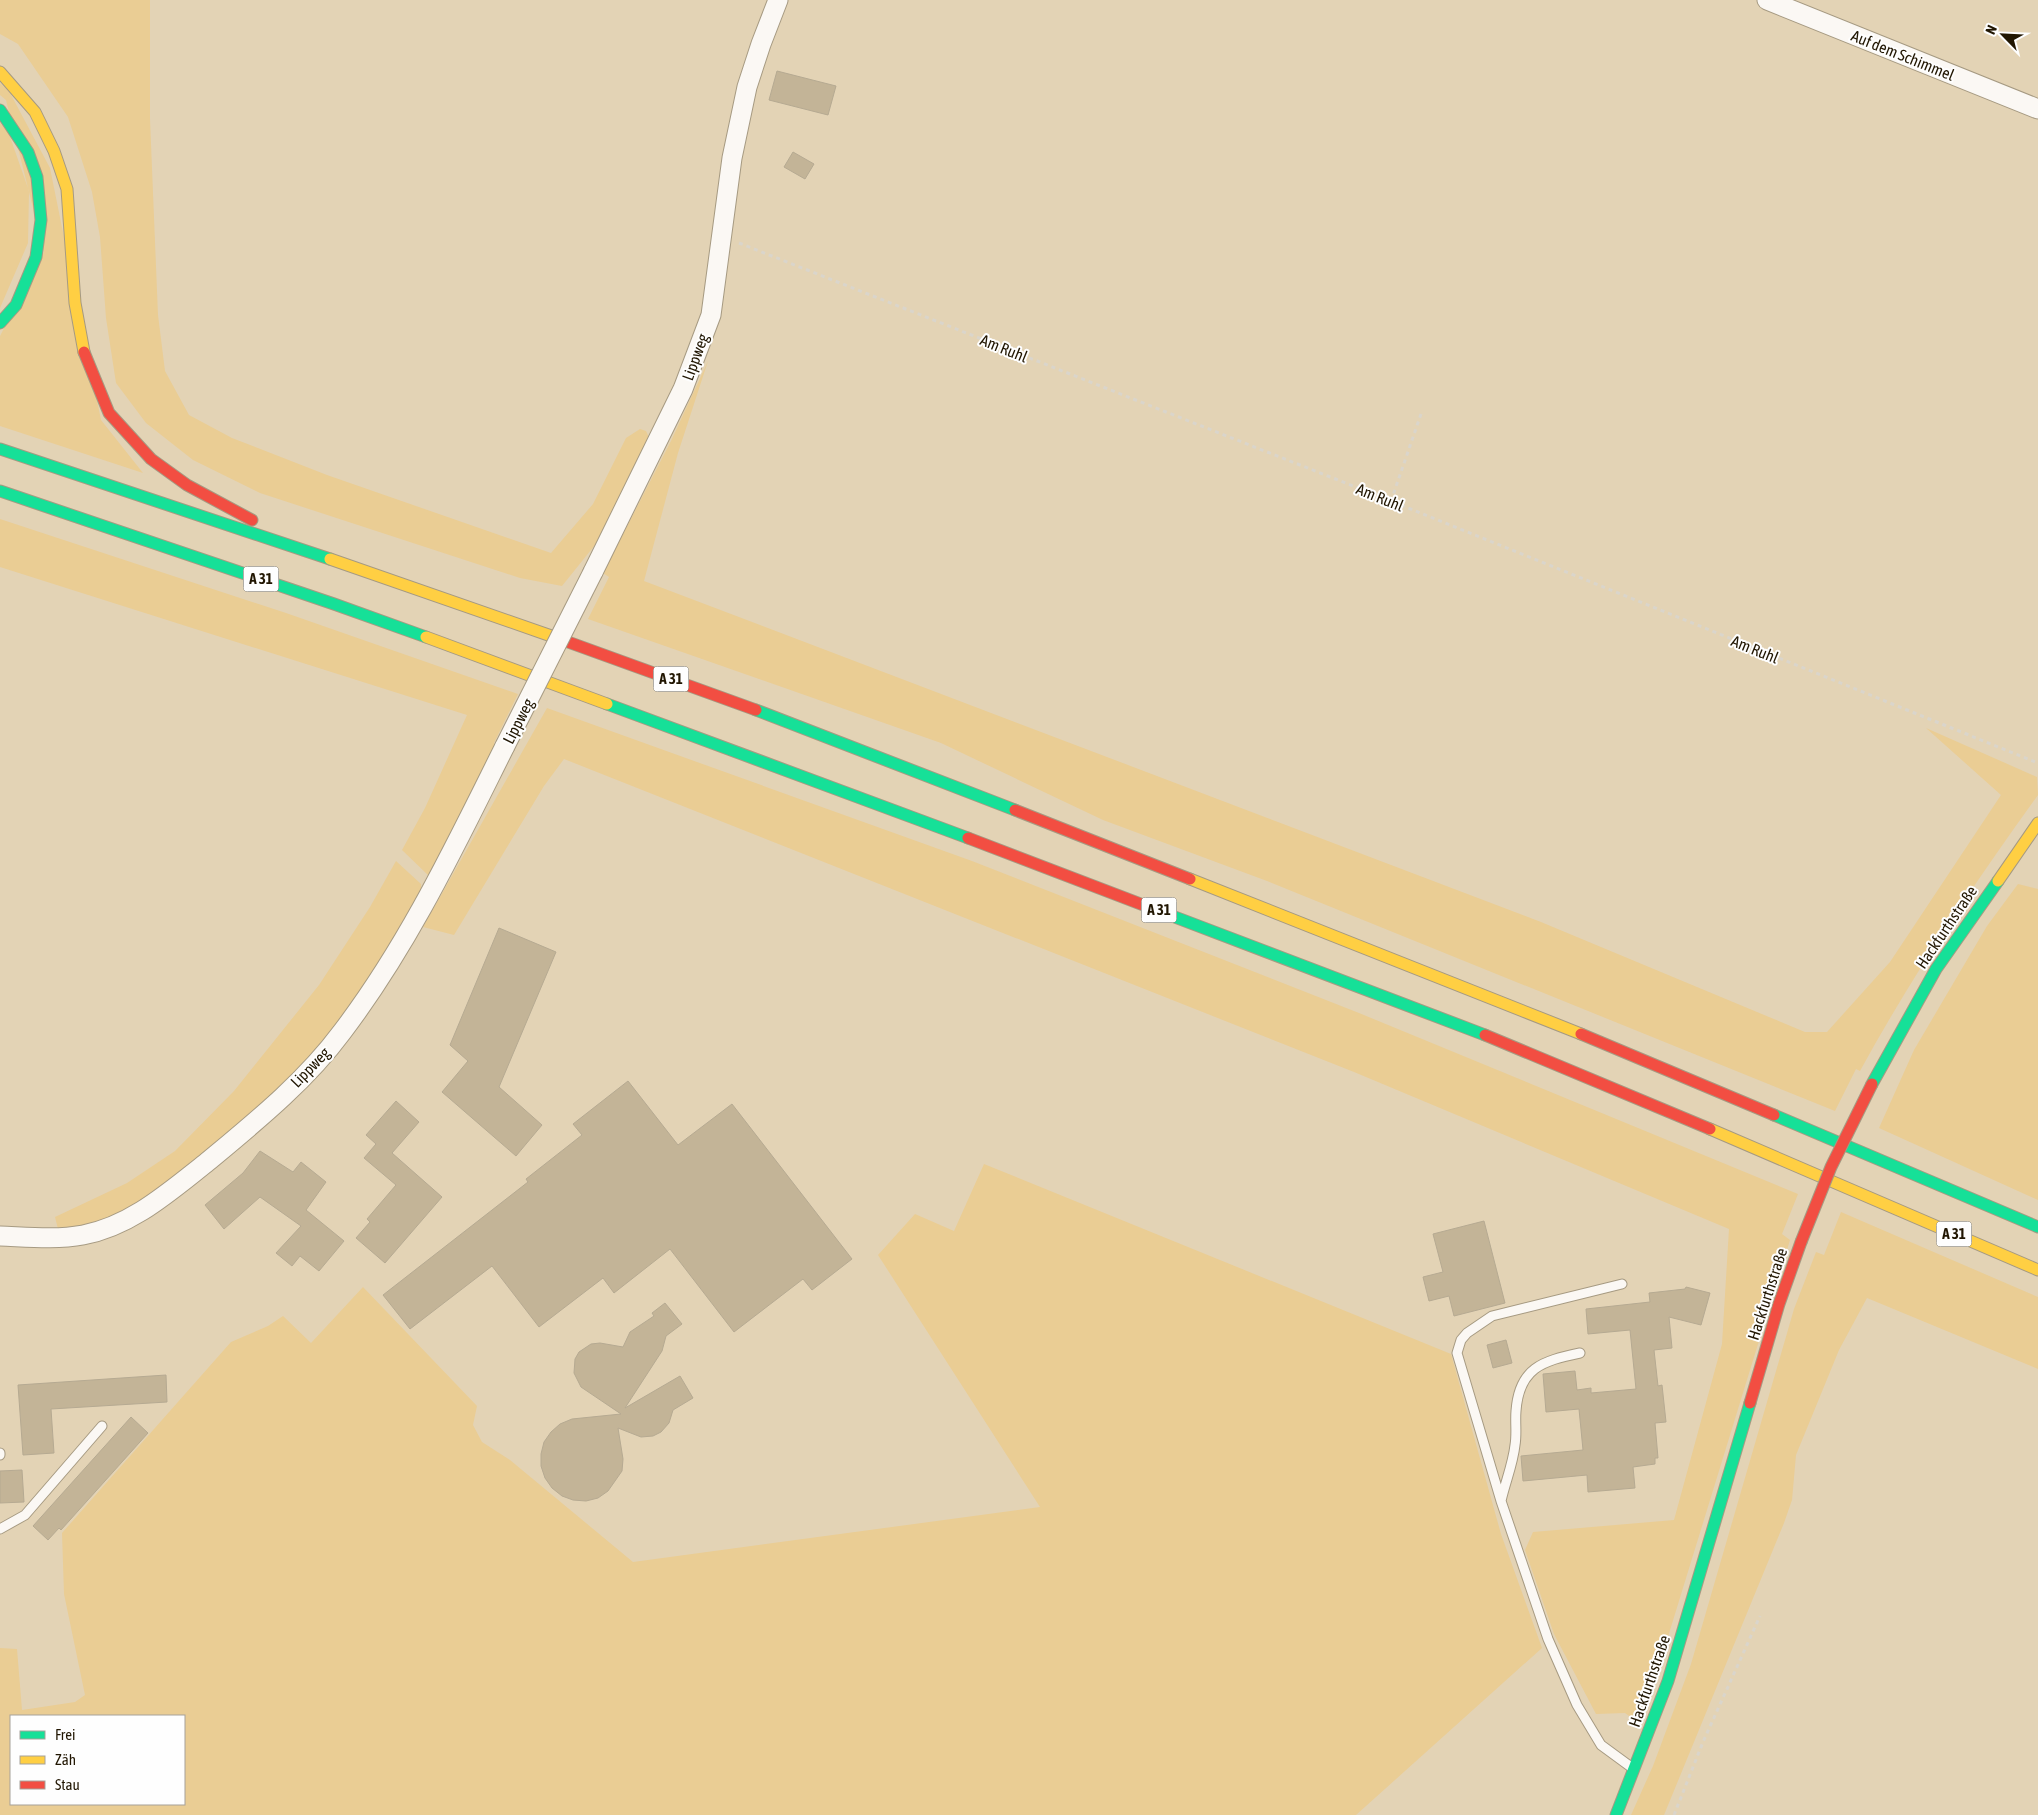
<svg xmlns="http://www.w3.org/2000/svg" width="2038" height="1815" font-family="'Asap Condensed',sans-serif">
  <style>
    .green { fill: #eacd94; fill-rule: evenodd }
    .building { fill: #c3b497; stroke: #b6aa92 }
    .lines { fill: none; stroke-linecap: round; stroke-linejoin: round }
    .lane-casing { stroke: #a69a82; stroke-width: 11 }
    .street-casing { stroke: #a69a82; stroke-width: 21 }
    .fast-casing { stroke: #a69a82; stroke-width: 13 }
    .slow-casing { stroke: #a69a82; stroke-width: 13 }
    .jam-casing { stroke: #a69a82; stroke-width: 13 }
    .path { stroke: #dad5cb; stroke-width: 3; stroke-dasharray: 4 4; stroke-linecap: butt }
    .lane { stroke: #fbf8f4; stroke-width: 9 }
    .street { stroke: #fbf8f4; stroke-width: 19 }
    .fast { stroke: #16e098; stroke-width: 11 }
    .slow { stroke: #ffcf43; stroke-width: 11 }
    .jam { stroke: #f24e42; stroke-width: 11 }
    .street-bridge-casing { stroke: #a69a82; stroke-width: 21; stroke-linecap: butt }
    .jam-bridge-casing { stroke: #a69a82; stroke-width: 13; stroke-linecap: butt }
    .street-bridge { stroke: #fbf8f4; stroke-width: 19 }
    .jam-bridge { stroke: #f24e42; stroke-width: 11 }
    .labels { text-anchor: middle; stroke-width: 4; stroke-linejoin: round; paint-order: stroke }
    .shield { fill: #fefefe; stroke: #635c4e; stroke-width: 1 }
    .shield-label { font-size: 15px; font-weight: bold; fill: #211602 }
    .street-label { font-size: 16px; fill: #211602; stroke: #fefefe }
  </style>
  <rect width="100%" height="100%" fill="#e3d3b5"/>
  <path class="green" d="M0,0H150V119L158,315L165,371L189,415L232,438L327,475L551,553L593,504L626,438L640,429L646,431L651,442L599,540L562,586L520,578L260,493L193,460L146,423L116,383L106,318L100,237L92,192L68,117L18,44L0,34Z
    M0,83L9,91L50,168L101,420L143,473L0,426V336L44,252L6,100L0,95Z
    M0,123L9,134L29,191L28,243L0,308Z
    M708,361L678,453L644,581L1541,922L1805,1032H1827L1890,962L2001,795L1926,728L2037,777L2038,795C1974,884 1913,974 1860,1071L1856,1069L1835,1111L1267,881L1103,820L941,743L588,619L609,577L603,573L671,441Z
    M0,519L286,613L518,694L494,743L497,745L430,877L402,850L425,808L467,715L0,567Z
    M547,708L972,861L1359,1013L1798,1194L1782,1234L1790,1240L1667,1640L1635,1720L1625,1713L1596,1714L1554,1634L1525,1550L1533,1532L1674,1520L1722,1344L1729,1229L1354,1072L564,759L544,786L454,935L423,927Z
    M396,861L421,884V893C393,944 362,993 325,1039C294,1076 258,1107 221,1139C186,1170 147,1203 103,1220C89,1226 72,1227 58,1229L55,1217L127,1183L175,1151L234,1091L319,985L370,907Z
    M2018,884L2038,889V1200L1879,1128L1914,1050L1987,926Z
    M984,1164L1451,1354L1501,1534L1542,1648L1356,1815H0V1648L17,1649L22,1710L75,1702L85,1695L64,1594L62,1533L231,1342L268,1326L283,1316L311,1343L363,1287L477,1406L473,1425L482,1442L510,1460L633,1562L1040,1507L878,1255L915,1214L954,1231ZM184,1716V1804H11V1716Z
    M1841,1212L2038,1297V1369L1867,1298L1839,1350L1796,1455L1792,1500L1784,1523L1664,1815H1631L1653,1766L1691,1664L1794,1309L1816,1252L1824,1255Z"/>
  <path class="building" d="M777,71L836,86L828,115L769,100Z
    M793,152L814,164L805,179L784,167Z
    M499,928L556,952L499,1087L542,1125L516,1156L442,1092L468,1061L450,1045Z
    M628,1081L678,1145L732,1104L852,1259L812,1290L803,1279L734,1332L670,1249L614,1293L603,1278L539,1327L492,1266L410,1329L383,1295L528,1182L526,1179L582,1135L573,1124Z
    M396,1101L419,1122L392,1153L442,1197L385,1263L356,1238L370,1222L367,1219L396,1185L364,1158L376,1144L366,1135Z
    M260,1151L293,1172L301,1162L326,1182L306,1210L344,1241L319,1271L300,1256L292,1266L276,1253L301,1226L260,1197L224,1229L205,1205L243,1173Z
    M1484,1221L1505,1303L1454,1316L1449,1296L1429,1301L1423,1277L1443,1272L1433,1234Z
    M1686,1287L1710,1293L1701,1325L1669,1317L1672,1348L1654,1350L1658,1386L1662,1385L1666,1422L1655,1423L1658,1458H1655V1464L1633,1467L1635,1488L1588,1492L1587,1475L1523,1481L1521,1456L1583,1450L1579,1409L1546,1412L1543,1374L1575,1371L1577,1390L1591,1388V1393L1636,1389L1630,1330L1588,1334L1586,1309L1650,1302L1649,1293L1685,1289Z
    M665,1303L682,1324L666,1336L662,1351L625,1408L680,1376L693,1398L673,1410L669,1423L661,1432L653,1436L641,1437L618,1428L623,1459L622,1471L608,1491L598,1498L586,1501L573,1500L562,1496L552,1488L545,1478L541,1466V1454L544,1442L551,1432L560,1424L572,1419L621,1414L581,1387L574,1373L575,1359L579,1352L591,1344L600,1343L623,1347L630,1332L654,1316L652,1313Z
    M1506,1340L1512,1363L1493,1368L1487,1345Z
    M166,1375L167,1402L51,1409L54,1453L23,1455L18,1385Z
    M131,1417L148,1433L61,1530L59,1528L48,1540L33,1526Z
    M22,1470L24,1502L0,1503V1471Z"/>
  <g class="lines">
    <defs>
      <path id="lane" d="M1622,1284L1492,1316L1467,1333L1461,1340L1457,1353L1501,1501L1548,1639L1577,1705L1601,1745L1631,1767
        M0,1453V1455
        M1501,1501C1505,1483 1513,1464 1515,1445C1517,1434 1515,1422 1516,1411C1519,1368 1542,1361 1580,1353
        M0,1529L25,1515L102,1426"/>
      <path id="street" d="M1767,0L2038,109
        M593,572L683,389L711,315L732,158L747,87L761,44L778,0
        M0,1236C27,1237 56,1240 83,1235C131,1226 169,1192 206,1163C254,1123 305,1082 342,1032C409,944 456,844 505,746"/>
      <path id="fast" d="M0,110L28,152L37,177L41,220L36,257L16,305L0,323
        M0,449L330,559
        M0,491L334,604L426,637
        M607,704L968,838
        M756,710L1015,810
        M1159,911L1485,1035
        M1872,1084L1936,969L1998,881
        M1774,1115L2038,1227
        M1616,1815L1668,1681L1750,1403"/>
      <path id="slow" d="M0,72L35,112L54,151L67,189L75,303L84,352
        M330,559L557,638
        M426,637L607,704
        M1190,879L1581,1034
        M1998,881L2038,823
        M1710,1129L2038,1270"/>
      <path id="jam" d="M84,352L109,413L151,459L187,485L252,520
        M557,638L756,710
        M1015,810L1190,879
        M968,838L1159,911
        M1581,1034L1774,1115
        M1485,1035L1710,1129
        M1750,1403L1779,1304L1801,1242"/>
    </defs>
    <use href="#lane" class="lane-casing"/>
    <use href="#street" class="street-casing"/>
    <use href="#fast" class="fast-casing"/>
    <use href="#slow" class="slow-casing"/>
    <use href="#jam" class="jam-casing"/>
    <path class="path" d="M739,243L1391,501L2038,763
      M1391,501L1421,414
      M1674,1815L1703,1742L1760,1616"/>
    <use href="#lane" class="lane"/>
    <use href="#street" class="street"/>
    <use href="#fast" class="fast"/>
    <use href="#slow" class="slow"/>
    <use href="#jam" class="jam"/>
    <defs>
      <path id="street-bridge" d="M505,746L593,572"/>
      <path id="jam-bridge" d="M1801,1242L1831,1167L1872,1084"/>
    </defs>
    <use href="#street-bridge" class="street-bridge-casing"/>
    <use href="#jam-bridge" class="jam-bridge-casing"/>
    <use href="#street-bridge" class="street-bridge"/>
    <use href="#jam-bridge" class="jam-bridge"/>
  </g>
  <g class="labels">
    <g class="shield">
      <rect x="243.5" y="566.5" width="35" height="25" rx="4"/>
      <rect x="653.5" y="666.5" width="35" height="25" rx="4"/>
      <rect x="1141.5" y="897.5" width="35" height="25" rx="4"/>
      <rect x="1936.5" y="1221.5" width="35" height="25" rx="4"/>
    </g>
    <g class="shield-label">
      <text x="261" y="584">A 31</text>
      <text x="671" y="684">A 31</text>
      <text x="1159" y="915">A 31</text>
      <text x="1954" y="1239">A 31</text>
    </g>
    <g class="street-label">
      <text transform="translate(1903 55) rotate(22)" y="6">Auf dem Schimmel</text>
      <text transform="translate(1004 348) rotate(22)" y="6">Am Ruhl</text>
      <text transform="translate(695 357) rotate(-70)" y="6">Lippweg</text>
      <text transform="translate(1380 497) rotate(22)" y="6">Am Ruhl</text>
      <text transform="translate(1755 649) rotate(22)" y="6">Am Ruhl</text>
      <text transform="translate(518 721) rotate(-63)" y="6">Lippweg</text>
      <text transform="translate(1946 927) rotate(-56)" y="6">Hackfurthstraße</text>
      <text transform="translate(310 1067) rotate(-46)" y="6">Lippweg</text>
      <text transform="translate(1767 1294) rotate(-72)" y="6">Hackfurthstraße</text>
      <text transform="translate(1649 1681) rotate(-71)" y="6">Hackfurthstraße</text>
    </g>
  </g>
  <rect x="10" y="1715" width="175" height="90" fill="#fefefe" stroke="#a6a199"/>
  <rect x="20" y="1731" width="25" height="8" fill="#16e098" stroke="#a6a199"/>
  <text x="55" y="1740" font-size="15" fill="#211602">Frei</text>
  <rect x="20" y="1756" width="25" height="8" fill="#ffcf43" stroke="#a6a199"/>
  <text x="55" y="1765" font-size="15" fill="#211602">Zäh</text>
  <rect x="20" y="1781" width="25" height="8" fill="#f24e42" stroke="#a6a199"/>
  <text x="55" y="1790" font-size="15" fill="#211602">Stau</text>
  <g transform="translate(2003 35) rotate(294)" stroke="#fefefe" stroke-width="4" paint-order="stroke">
  <path d="M0-4L9 19L0 12L-9 19Z" fill="#211602"/>
  <text y="-8" font-size="14" font-weight="bold" text-anchor="middle" fill="#211602">N</text>
  </g>
</svg>
